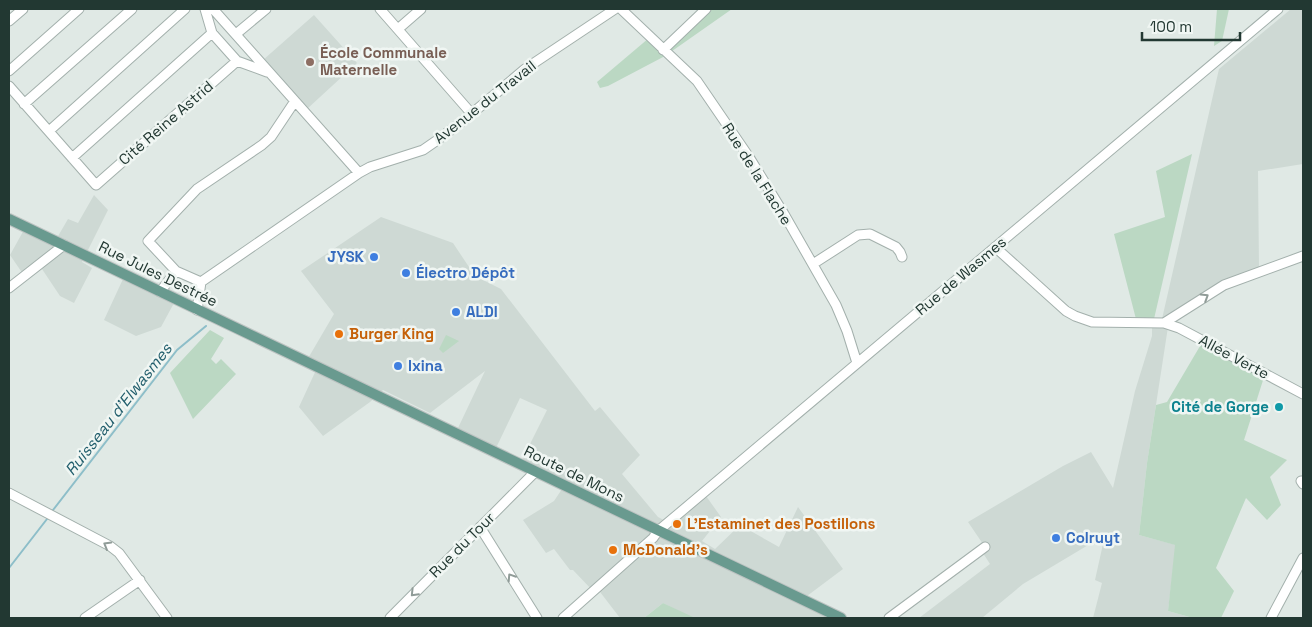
<svg xmlns="http://www.w3.org/2000/svg" width="1312" height="627" font-family="'Space Grotesk',sans-serif">
  <style>
    .built { fill: #ced9d4 }
    .green { fill: #bbd8c3 }
    .lines { fill: none; stroke-linecap: round; stroke-linejoin: round }
    .stream { stroke: #8dbec9; stroke-width: 2 }
    .minor-casing { stroke: #a3b0ac; stroke-width: 11 }
    .major-casing { stroke: #bdc3c2; stroke-width: 12 }
    .minor { stroke: #fff; stroke-width: 9 }
    .major { stroke: #699a8f; stroke-width: 10 }
    .oneway { stroke: #909c98 }
    .education-dot { fill: #8d6e63; stroke: #f0f6f3; stroke-width: 2 }
    .shop-dot { fill: #3f7fe0; stroke: #f0f6f3; stroke-width: 2 }
    .food-dot { fill: #e8710a; stroke: #f0f6f3; stroke-width: 2 }
    .culture-dot { fill: #0f9aa8; stroke: #f0f6f3; stroke-width: 2 }
    .labels { text-anchor: middle; stroke-width: 5; stroke-linejoin: round; paint-order: stroke }
    .education-label { font-size: 15px; font-weight: bold; fill: #785e54; stroke: #f0f6f3; text-anchor: start }
    .street-label { font-size: 15px; fill: #223832; stroke: #f0f6f3 }
    .shop-label { font-size: 15px; font-weight: bold; fill: #366cbe; stroke: #f0f6f3; text-anchor: start }
    .food-label { font-size: 15px; font-weight: bold; fill: #c56008; stroke: #f0f6f3; text-anchor: start }
    .culture-label { font-size: 15px; font-weight: bold; fill: #0d838f; stroke: #f0f6f3; text-anchor: end }
    .water-label { font-size: 16px; font-style: italic; fill: #235f6d; stroke: #f0f6f3 }
  </style>
  <rect width="100%" height="100%" fill="#e0e9e5"/>
  <path class="built" d="M1291,9H1303V164L1258,171L1259,268L1169,318L1162,319L1219,69Z
    M314,15L357,63L307,109L263,60Z
    M94,195L108,210L82,262L92,268L74,303L60,296L38,263L23,274L10,255L25,228L54,243L68,219L78,223Z
    M381,217L453,243L475,276L501,289L595,411L600,407L640,455L622,474L658,517L673,525L706,496L721,517L702,541L715,549L740,525L779,547L798,507L843,569L803,599L841,618H692L663,603L644,618H620L597,588L593,591L573,570H570L554,549L546,553L523,520L554,501L564,486L520,464L547,410L520,398L496,448L458,428L485,371L430,413L383,390L370,402L323,436L299,407L317,368L307,360L334,314L301,271Z
    M123,279L174,303L161,327L136,336L104,320Z
    M1152,325L1168,327L1147,463L1139,535L1176,545L1168,611L1193,618H1093L1102,583L1095,580L1105,535L1023,584L982,618H919L990,564L981,550L983,544L968,522L1063,466L1091,452L1113,488L1135,391L1152,336Z"/>
  <path class="green" d="M708,9H732L665,56L608,86L600,88L597,82L649,38L664,52Z
    M1217,9H1229L1222,41L1214,46Z
    M1192,154L1154,319H1136L1114,234L1165,217L1156,171Z
    M210,330L224,338L211,359L216,364L221,359L236,374L193,419L170,373Z
    M446,335L459,341L443,353L439,349Z
    M1203,341L1265,374L1244,440L1287,460L1270,477L1281,505L1267,520L1246,498L1216,568L1234,591L1221,618H1193L1168,611L1175,545L1139,535L1147,463L1156,405L1167,402Z
    M663,603L693,617L692,618H644Z"/>
  <g class="lines">
    <path class="stream" d="M53,510L177,350L206,326
      M9,568L47,519"/>
    <defs>
      <path id="minor" d="M205,9L212,33L237,61L267,72
        M213,9L359,173
        M380,9L471,113
        M621,9L697,81L749,157L784,214L836,305L847,331L857,363
        M9,21L23,9
        M398,29L421,9
        M236,34L266,9
        M663,50L706,9
        M9,71L79,9
        M9,86L96,185L237,61
        M24,104L132,9
        M49,131L185,9
        M72,158L212,33
        M995,247L1066,311L1075,316L1092,322L1164,323L1224,285L1303,256
        M813,264L858,235L870,234L896,247L900,252L902,257
        M201,282L359,173L370,167L423,150L436,141L463,121L525,69L615,9
        M201,282L176,271L148,241L197,189L262,145L271,137L295,101
        M9,288L64,245
        M160,292L176,271
        M197,310L201,282
        M1164,323L1179,328L1303,394
        M1301,481L1303,484
        M9,493L110,546L119,553L167,618
        M480,527L537,618
        M85,618L140,580
        M390,618L535,472
        M563,618L653,538L658,531L1278,9
        M889,618L985,547
        M1271,618L1303,558"/>
      <path id="major" d="M9,219L841,618"/>
    </defs>
    <use href="#minor" class="minor-casing"/>
    <use href="#major" class="major-casing"/>
    <use href="#minor" class="minor"/>
    <use href="#major" class="major"/>
  </g>
  <defs><path id="oneway-chevron" d="M-2-3.5L2.5 0L-2 3.5" fill="none" stroke-width="1.6" stroke-linecap="round" stroke-linejoin="round" transform="scale(1.25)"/></defs>
  <g class="oneway">
    <use href="#oneway-chevron" transform="translate(1205 297) rotate(-32)"/>
    <use href="#oneway-chevron" transform="translate(107 545) rotate(-150)"/>
    <use href="#oneway-chevron" transform="translate(511 577) rotate(-123)"/>
    <use href="#oneway-chevron" transform="translate(414 593) rotate(134)"/>
  </g>
  <circle class="education-dot" cx="310" cy="62" r="5"/>
  <g class="shop-dot">
    <circle cx="374" cy="257" r="5"/>
    <circle cx="406" cy="273" r="5"/>
    <circle cx="456" cy="312" r="5"/>
    <circle cx="398" cy="366" r="5"/>
    <circle cx="1056" cy="538" r="5"/>
  </g>
  <g class="food-dot">
    <circle cx="339" cy="334" r="5"/>
    <circle cx="677" cy="524" r="5"/>
    <circle cx="613" cy="550" r="5"/>
  </g>
  <circle class="culture-dot" cx="1279" cy="407" r="5"/>
  <g class="labels">
    <g class="education-label">
      <text x="320" y="58">École Communale<tspan x="320" dy="17">Maternelle</tspan></text>
    </g>
    <g class="street-label">
      <text transform="translate(485 102) rotate(-38)" y="5">Avenue du Travail</text>
      <text transform="translate(166 123) rotate(-41)" y="5">Cité Reine Astrid</text>
      <text transform="translate(757 174) rotate(58)" y="5">Rue de la Flache</text>
      <text transform="translate(158 274) rotate(26)" y="5">Rue Jules Destrée</text>
      <text transform="translate(961 276) rotate(-40)" y="5">Rue de Wasmes</text>
      <text transform="translate(1234 357) rotate(28)" y="5">Allée Verte</text>
      <text transform="translate(574 474) rotate(26)" y="5">Route de Mons</text>
      <text transform="translate(462 545) rotate(-45)" y="5">Rue du Tour</text>
    </g>
    <g class="shop-label">
      <text x="364" y="262" text-anchor="end">JYSK</text>
      <text x="416" y="278">Électro Dépôt</text>
      <text x="466" y="317">ALDI</text>
      <text x="408" y="371">Ixina</text>
      <text x="1066" y="543">Colruyt</text>
    </g>
    <g class="food-label">
      <text x="349" y="339">Burger King</text>
      <text x="687" y="529">L'Estaminet des Postillons</text>
      <text x="623" y="555">McDonald's</text>
    </g>
    <g class="culture-label">
      <text x="1269" y="412">Cité de Gorge</text>
    </g>
    <g class="water-label">
      <text transform="translate(118 409) rotate(-52)" y="6">Ruisseau d'Elwasmes</text>
    </g>
  </g>
  <rect width="1312" height="627" fill="none" stroke="#223832" stroke-width="20"/>
  <path d="M1142 32v8h98v-8" fill="none" stroke="#223832" stroke-width="2.5"/>
  <text x="1150" y="32" font-size="15" fill="#223832" stroke="#f0f6f3" stroke-width="4" paint-order="stroke">100 m</text>
</svg>
